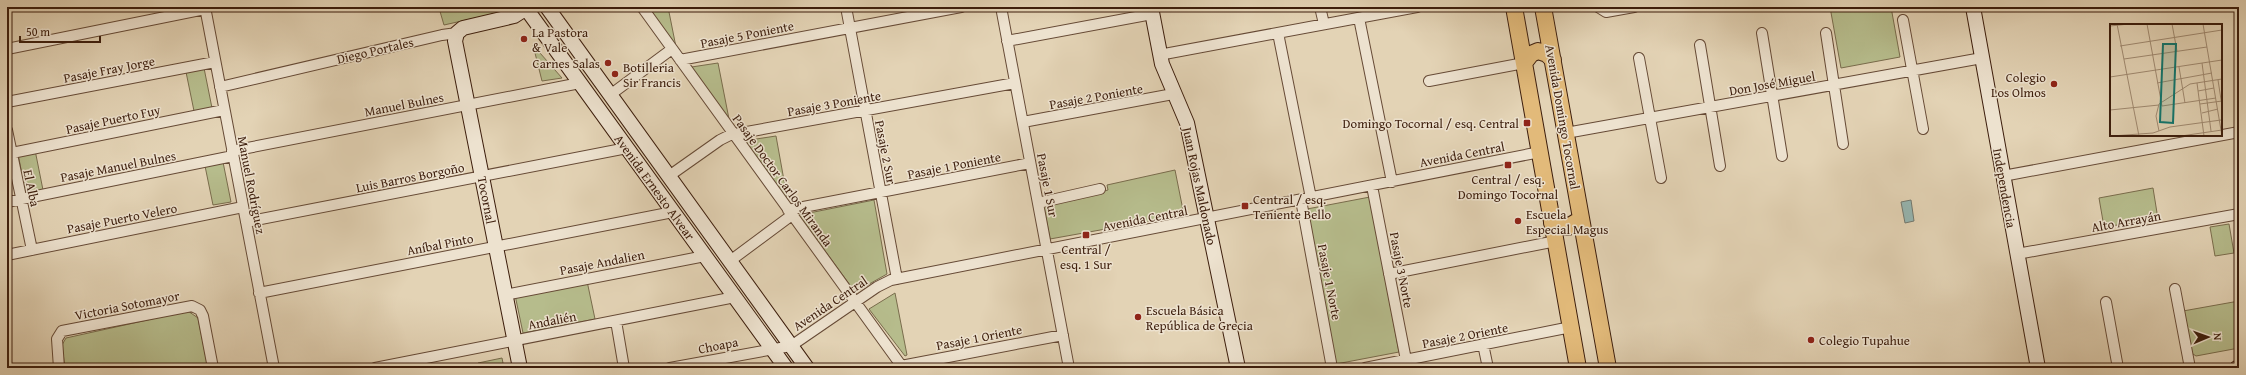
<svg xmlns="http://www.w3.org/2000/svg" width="2246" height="375" font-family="'Gentium Book Plus',serif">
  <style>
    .green { fill: #b6bc8c; stroke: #796c4c }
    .water { fill: #96b7b3; stroke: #727970 }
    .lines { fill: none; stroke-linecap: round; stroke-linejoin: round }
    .street-casing { stroke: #664a36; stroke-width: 12 }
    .secondary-casing { stroke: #3c1d0c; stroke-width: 16 }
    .primary-casing { stroke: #3c1d0c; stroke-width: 18 }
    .street { stroke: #ede2cf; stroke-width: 10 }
    .secondary { stroke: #ede2cf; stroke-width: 14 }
    .primary { stroke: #e2ba7a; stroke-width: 16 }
    .poi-dot { fill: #8f2418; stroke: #ede2cf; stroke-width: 1.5 }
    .labels { text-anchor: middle; stroke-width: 3; stroke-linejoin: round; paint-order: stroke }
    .poi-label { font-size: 13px; fill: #3c1d0c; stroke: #ede2cf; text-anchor: start }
    .street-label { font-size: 13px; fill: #3c1d0c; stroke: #ede2cf }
    .inset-road { fill: none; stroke: #a08a71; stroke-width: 1 }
    .view { fill: #0f766e; fill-opacity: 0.15; stroke: #0f766e; stroke-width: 2 }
    .inset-edge { fill: none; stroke: #3c1d0c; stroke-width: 2 }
  </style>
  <rect width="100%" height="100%" fill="#e3d3b5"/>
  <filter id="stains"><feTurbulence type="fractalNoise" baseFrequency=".005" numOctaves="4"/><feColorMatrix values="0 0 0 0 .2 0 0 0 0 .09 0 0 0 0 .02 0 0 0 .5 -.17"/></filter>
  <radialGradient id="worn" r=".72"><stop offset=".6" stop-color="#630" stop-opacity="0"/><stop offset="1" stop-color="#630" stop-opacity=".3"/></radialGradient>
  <path class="green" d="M504,7L506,11L444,25L439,8Z
    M647,7H668L676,47Z
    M1830,7H1891L1900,57L1841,68Z
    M533,45L562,78L542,81Z
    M718,63L730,124L685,68Z
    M204,68L212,108L194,111L186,72Z
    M776,136L787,197L785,198L743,141Z
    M35,150L43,190L26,194L18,154Z
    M223,162L231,202L213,205L205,166Z
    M1175,170L1184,215L1050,239L1044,207L1108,190L1107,185Z
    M2153,188L2158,219L2104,227L2099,198Z
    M1370,197L1399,352L1336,364L1307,209Z
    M874,200L887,274L855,292L799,215Z
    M2229,224L2234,253L2215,256L2210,227Z
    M587,281L595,319L523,333L515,295Z
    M895,293L907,355L905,356L869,309Z
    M2239,301V348L2196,356L2190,352L2183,311Z
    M188,311L198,318L208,368H65L62,345L66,338Z
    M502,358L504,368H479L478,363Z"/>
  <path class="water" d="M1911,200L1914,221L1905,223L1901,202Z"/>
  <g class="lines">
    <defs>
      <path id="street" d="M205,7L274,368
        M642,7L903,368
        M846,7L897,279
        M1001,7L1069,368
        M1320,7L1324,24
        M1598,7L1606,12L1634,7
        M1359,18L1392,182
        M1903,20L1923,129
        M1278,33L1311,198
        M1762,33L1782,156
        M1826,33L1843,144
        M1007,41L1152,14
        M1700,45L1720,166
        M7,49L205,9
        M1159,55L1417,7
        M1639,58L1661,178
        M680,60L961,7
        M1429,81L1524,63
        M220,87L442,35L457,33
        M610,95L672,49
        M7,102L215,62
        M1023,122L1173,94
        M7,130L32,250
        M1566,133L1982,58
        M232,151L580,83
        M7,154L224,110
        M669,176L720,140L730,135L1015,83
        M2003,176L2239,132
        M1372,186L1406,360
        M1301,200L1332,368
        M7,202L233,156
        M1038,203L1100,189
        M788,210L1030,163
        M246,222L627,148
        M2017,254L2239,214
        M7,255L243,207
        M730,261L792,215
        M1389,274L1556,241
        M2175,289L2190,368
        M259,293L673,212
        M505,295L705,256
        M2106,302L2118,368
        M616,321L624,368
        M1483,344L1488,368
        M901,366L1063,335
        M59,368L57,339L62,331L192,306L200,310L203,316L213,368
        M375,368L735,297
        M670,368L791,346L877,287L891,280L1540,152
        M1365,368L1571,327"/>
      <path id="secondary" d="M525,7L786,368
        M547,7L807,368
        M1151,7L1162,64L1187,123L1191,142L1238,368
        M1973,7L2038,368
        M520,368L455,41L457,33L463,28L514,16L528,7
        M2237,368H2239"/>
      <path id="primary" d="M1514,7L1578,368
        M1543,7L1608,368
        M1524,63L1531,54L1538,51L1547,54L1553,60
        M1552,223L1568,227L1581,219"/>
    </defs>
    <use href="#street" class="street-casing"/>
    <use href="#secondary" class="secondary-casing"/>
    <use href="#primary" class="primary-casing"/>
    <use href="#street" class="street"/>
    <use href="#secondary" class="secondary"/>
    <use href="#primary" class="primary"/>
  </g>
  <g class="poi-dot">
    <circle cx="524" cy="39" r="4"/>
    <circle cx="608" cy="63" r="4"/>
    <circle cx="615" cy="74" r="4"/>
    <circle cx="2054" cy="84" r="4"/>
    <rect x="1523" y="119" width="8" height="8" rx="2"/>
    <rect x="1504" y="161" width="8" height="8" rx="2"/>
    <rect x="1241" y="202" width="8" height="8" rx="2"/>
    <circle cx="1518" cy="221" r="4"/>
    <rect x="1082" y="231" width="8" height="8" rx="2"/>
    <circle cx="1138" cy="317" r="4"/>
    <circle cx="1811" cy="340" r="4"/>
  </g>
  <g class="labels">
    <g class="poi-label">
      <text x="532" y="37">La Pastora<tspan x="532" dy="15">&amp; Vale</tspan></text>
      <text x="600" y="68" text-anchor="end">Carnes Salas</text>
      <text x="623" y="72">Botilleria<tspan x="623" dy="15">Sir Francis</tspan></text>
      <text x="2046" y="82" text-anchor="end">Colegio<tspan x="2046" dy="15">Los Olmos</tspan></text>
      <text x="1519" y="128" text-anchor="end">Domingo Tocornal / esq. Central</text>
      <text x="1508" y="184" text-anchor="middle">Central / esq.<tspan x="1508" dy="15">Domingo Tocornal</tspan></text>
      <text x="1253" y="204">Central / esq.<tspan x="1253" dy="15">Teniente Bello</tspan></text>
      <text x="1526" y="219">Escuela<tspan x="1526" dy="15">Especial Magus</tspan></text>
      <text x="1086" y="254" text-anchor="middle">Central /<tspan x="1086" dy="15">esq. 1 Sur</tspan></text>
      <text x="1146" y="315">Escuela Básica<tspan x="1146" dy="15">República de Grecia</tspan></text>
      <text x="1819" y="345">Colegio Tupahue</text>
    </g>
    <g class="street-label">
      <text transform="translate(747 34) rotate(-11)" y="5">Pasaje 5 Poniente</text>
      <text transform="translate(375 50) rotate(-13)" y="5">Diego Portales</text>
      <text transform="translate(109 69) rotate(-11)" y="5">Pasaje Fray Jorge</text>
      <text transform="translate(1772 83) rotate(-10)" y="5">Don José Miguel</text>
      <text transform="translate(1096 96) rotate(-10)" y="5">Pasaje 2 Poniente</text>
      <text transform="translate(834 103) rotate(-10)" y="5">Pasaje 3 Poniente</text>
      <text transform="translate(404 104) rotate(-11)" y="5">Manuel Bulnes</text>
      <text transform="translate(1563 117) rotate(80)" y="5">Avenida Domingo Tocornal</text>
      <text transform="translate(113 119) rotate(-12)" y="5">Pasaje Puerto Fuy</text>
      <text transform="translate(886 152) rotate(79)" y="5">Pasaje 2 Sur</text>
      <text transform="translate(1462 154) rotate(-11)" y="5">Avenida Central</text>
      <text transform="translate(954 165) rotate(-11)" y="5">Pasaje 1 Poniente</text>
      <text transform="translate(118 166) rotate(-11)" y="5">Pasaje Manuel Bulnes</text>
      <text transform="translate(410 177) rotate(-11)" y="5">Luis Barros Borgoño</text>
      <text transform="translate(783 180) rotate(54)" y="5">Pasaje Doctor Carlos Miranda</text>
      <text transform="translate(252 185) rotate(79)" y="5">Manuel Rodríguez</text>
      <text transform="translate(1048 185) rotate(79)" y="5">Pasaje 1 Sur</text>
      <text transform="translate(1200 186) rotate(78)" y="5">Juan Rojas Maldonado</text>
      <text transform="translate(655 187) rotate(54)" y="5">Avenida Ernesto Alvear</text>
      <text transform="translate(32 188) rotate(78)" y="5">El Alba</text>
      <text transform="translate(2005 188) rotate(80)" y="5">Independencia</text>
      <text transform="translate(487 200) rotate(79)" y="5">Tocornal</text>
      <text transform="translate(122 218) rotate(-11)" y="5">Pasaje Puerto Velero</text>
      <text transform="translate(1145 218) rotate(-11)" y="5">Avenida Central</text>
      <text transform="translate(2126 221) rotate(-10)" y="5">Alto Arrayán</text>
      <text transform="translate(440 244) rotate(-11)" y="5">Aníbal Pinto</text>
      <text transform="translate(602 262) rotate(-11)" y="5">Pasaje Andalien</text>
      <text transform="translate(1402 270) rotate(79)" y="5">Pasaje 3 Norte</text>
      <text transform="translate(1330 282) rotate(79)" y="5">Pasaje 1 Norte</text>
      <text transform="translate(830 303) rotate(-34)" y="5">Avenida Central</text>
      <text transform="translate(127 305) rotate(-11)" y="5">Victoria Sotomayor</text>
      <text transform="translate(552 320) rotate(-11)" y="5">Andalién</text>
      <text transform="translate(1465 335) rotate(-11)" y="5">Pasaje 2 Oriente</text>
      <text transform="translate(979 337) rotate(-11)" y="5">Pasaje 1 Oriente</text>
      <text transform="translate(718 345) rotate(-11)" y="5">Choapa</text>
    </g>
  </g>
  <g transform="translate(2110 24)">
    <rect width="112" height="112" fill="#e3d3b5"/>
    <path class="inset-road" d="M7,0L29,112M37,0L52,82L106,74M62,0L67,27M93,0L112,112M0,2L19,0M10,22L112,6M14,35L97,23M92,39L101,107M69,43L75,79M0,53L112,36M108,56L112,82M47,59L102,49M87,59L94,112M88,67L104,64M90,80L112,77M0,86L49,81M92,89L108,85M49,107L46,92L49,80L80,60L112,55M2,112L43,109L60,103L111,96M71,112L112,106"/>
    <path class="view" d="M53,20H66L63,99L50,98Z"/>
    <rect width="112" height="112" class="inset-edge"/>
  </g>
  <rect width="2246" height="375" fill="none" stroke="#e3d3b5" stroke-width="24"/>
  <rect x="8" y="8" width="2230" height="359" fill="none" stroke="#3c1d0c" stroke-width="2"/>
  <rect x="12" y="12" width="2222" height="351" fill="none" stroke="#3c1d0c"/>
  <g transform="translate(2208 337) rotate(88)" stroke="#ede2cf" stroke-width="3" paint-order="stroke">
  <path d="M0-3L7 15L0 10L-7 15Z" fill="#3c1d0c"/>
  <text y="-6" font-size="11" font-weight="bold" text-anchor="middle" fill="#3c1d0c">N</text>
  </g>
  <path d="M20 36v6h80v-6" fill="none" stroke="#3c1d0c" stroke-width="2"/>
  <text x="26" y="36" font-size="12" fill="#3c1d0c" stroke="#ede2cf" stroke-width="3" paint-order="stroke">50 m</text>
  <rect width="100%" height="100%" filter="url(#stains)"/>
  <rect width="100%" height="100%" fill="url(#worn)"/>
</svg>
